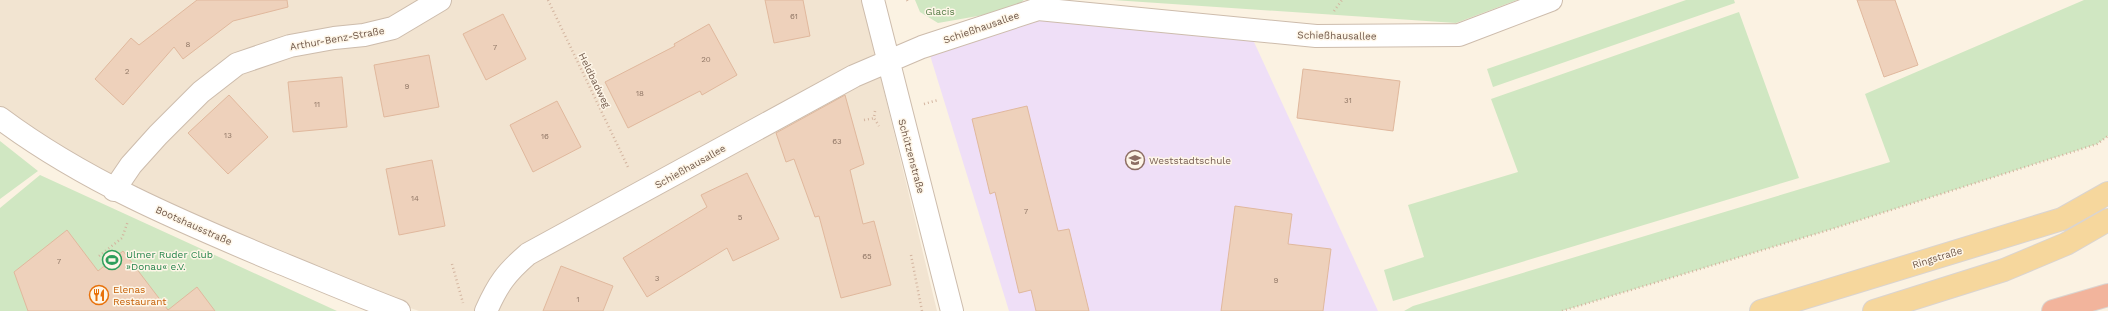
<svg xmlns="http://www.w3.org/2000/svg" width="2108" height="311" font-family="'Work Sans',sans-serif">
  <style>
    .residential { fill: #f2e4d1 }
    .education { fill: #efdff7 }
    .green { fill: #d0e7c2 }
    .building { fill: #eed1bb; stroke: #e0b89d }
    .lines { fill: none; stroke-linecap: round; stroke-linejoin: round }
    .minor-casing { stroke: #cdbcac; stroke-width: 24 }
    .major-casing { stroke: #dad4d0; stroke-width: 24 }
    .highway-casing { stroke: #dad4d0; stroke-width: 24 }
    .path { stroke: #d3b49f; stroke-width: 2.5; stroke-dasharray: 1 3; stroke-linecap: butt }
    .minor { stroke: #fff; stroke-width: 22 }
    .major { stroke: #f6d79d; stroke-width: 22 }
    .highway { stroke: #f2b49c; stroke-width: 22 }
    .labels { text-anchor: middle; stroke-width: 3; stroke-linejoin: round; paint-order: stroke }
    .number-label { font-size: 8px; fill: #907766 }
    .park-label { font-size: 10px; fill: #547b45; stroke: #fef6e8 }
    .street-label { font-size: 10px; fill: #71594a; stroke: #fef6e8 }
    .education-label { font-size: 10px; fill: #785e54; stroke: #fef6e8; text-anchor: start }
    .leisure-label { font-size: 10px; fill: #27864d; stroke: #fef6e8; text-anchor: start }
    .food-label { font-size: 10px; fill: #c56008; stroke: #fef6e8; text-anchor: start }
  </style>
  <rect width="100%" height="100%" fill="#fbf2e2"/>
  <path class="residential" d="M0,0H862L937,311H419L159,223L43,157L0,125Z"/>
  <path class="education" d="M1018,14L1248,29L1378,311H1009L929,52Z"/>
  <path class="green" d="M915,0H1024L1012,10L938,23L920,12Z
    M1113,0H1517L1456,23Z
    M1686,0H1734L1735,3L1493,87L1487,69Z
    M2084,0H2108V136L2097,144L1832,229L1562,311H1404L1413,306L1890,162L1865,94Z
    M1739,12L1799,178L1393,301L1384,270L1424,257L1408,205L1518,172L1491,99Z
    M0,141L38,171L0,199Z
    M40,175L337,311H0V208Z"/>
  <path class="building" d="M197,0H287L288,7L233,21L183,59L174,47L123,105L95,79L131,38L139,45Z
    M765,0H803L810,36L774,43Z
    M1857,0H1895L1918,65L1884,77Z
    M503,14L526,59L486,80L463,34Z
    M709,24L737,75L702,95L700,91L628,128L605,82L675,46L674,44Z
    M429,55L439,107L384,117L374,65Z
    M1303,69L1400,81L1393,131L1297,118Z
    M342,77L347,127L293,132L288,82Z
    M229,95L268,137L228,174L188,133Z
    M845,95L864,164L850,170L863,224L874,221L891,285L841,298L819,216L815,217L794,159L786,162L776,133Z
    M557,101L581,147L533,172L510,125Z
    M1027,106L1058,231L1069,229L1089,311H1036L1031,290L1019,293L995,192L990,194L972,119Z
    M432,160L445,226L399,235L386,169Z
    M747,173L779,239L733,261L727,248L647,297L623,258L707,207L701,195Z
    M1235,206L1292,214L1288,244L1331,249L1323,311H1221Z
    M67,230L98,271L123,251L168,310L197,287L215,311H28L14,272Z
    M561,266L613,286L603,311H543Z"/>
  <g class="lines">
    <defs>
      <path id="minor" d="M873,0L952,311
        M0,118C83,180 178,220 273,260C315,277 357,295 399,311
        M114,190L131,165L158,135L201,92L237,64L290,46L334,38L364,35L393,28L440,0
        M486,311C498,284 506,273 528,254L854,76L922,47L1038,9L1316,36L1459,35L1551,0"/>
      <path id="major" d="M1761,311L2062,219L2108,193
        M1874,311L2004,270L2066,244L2108,220"/>
      <path id="highway" d="M2053,311L2108,295"/>
    </defs>
    <use href="#minor" class="minor-casing"/>
    <use href="#major" class="major-casing"/>
    <use href="#highway" class="highway-casing"/>
    <path class="path" d="M548,0L628,167
      M907,0L909,3
      M1334,11L1342,0
      M924,104L938,100
      M875,111L874,118L879,126
      M864,120L875,118
      M911,255L922,311
      M99,256L122,238L128,221
      M452,264L463,303
      M1562,311L1832,229L2097,144L2108,136"/>
    <use href="#minor" class="minor"/>
    <use href="#major" class="major"/>
    <use href="#highway" class="highway"/>
  </g>
  <defs>
    <symbol id="school-ring" viewBox="-11 -11 22 22"><circle r="9.5" fill="#fef6e8" stroke="#8d6e63" stroke-width="1.5"/><path d="M0-5L7-2L0 1L-7-2ZM-4 1L0 2.5L4 1V4Q0 6-4 4Z" fill="#8d6e63"/></symbol>
    <symbol id="stadium-ring" viewBox="-11 -11 22 22"><circle r="9.5" fill="#fef6e8" stroke="#2e9e5b" stroke-width="1.5"/><path d="M0-5a6.5 5 0 1 0 0 10a6.5 5 0 1 0 0-10ZM-3.5-1.8h7v3.6h-7Z" fill="#2e9e5b"/></symbol>
    <symbol id="restaurant-ring" viewBox="-11 -11 22 22"><circle r="9.5" fill="#fef6e8" stroke="#e8710a" stroke-width="1.5"/><path d="M-5-6h1v4h1v-4h1v4h1v-4h1v5L-1.5 .5V6h-2V.5L-5-1ZM5-6V6H3V1.5H1.5Q1.5-4 5-6Z" fill="#e8710a"/></symbol>
  </defs>
  <g fill-rule="evenodd">
    <use href="#school-ring" x="1124" y="149" width="22" height="22"/>
    <use href="#stadium-ring" x="101" y="249" width="22" height="22"/>
    <use href="#restaurant-ring" x="88" y="284" width="22" height="22"/>
  </g>
  <g class="labels">
    <g class="number-label">
      <text x="794" y="19">61</text>
      <text x="188" y="47">8</text>
      <text x="495" y="50">7</text>
      <text x="706" y="62">20</text>
      <text x="127" y="74">2</text>
      <text x="407" y="89">9</text>
      <text x="640" y="96">18</text>
      <text x="1348" y="103">31</text>
      <text x="317" y="107">11</text>
      <text x="228" y="138">13</text>
      <text x="545" y="139">16</text>
      <text x="837" y="144">63</text>
      <text x="415" y="201">14</text>
      <text x="1026" y="214">7</text>
      <text x="740" y="220">5</text>
      <text x="867" y="259">65</text>
      <text x="59" y="264">7</text>
      <text x="657" y="281">3</text>
      <text x="1276" y="283">9</text>
      <text x="578" y="302">1</text>
    </g>
    <g class="park-label">
      <text x="940" y="15">Glacis</text>
    </g>
    <g class="street-label">
      <text transform="translate(981 27) rotate(-19)" y="4">Schießhausallee</text>
      <text transform="translate(1337 35) rotate(1)" y="4">Schießhausallee</text>
      <text transform="translate(337 38) rotate(-10)" y="4">Arthur-Benz-Straße</text>
      <text transform="translate(595 80) rotate(64)" y="4">Heldbadweg</text>
      <text transform="translate(912 156) rotate(75)" y="4">Schützenstraße</text>
      <text transform="translate(690 166) rotate(-29)" y="4">Schießhausallee</text>
      <text transform="translate(194 225) rotate(24)" y="4">Bootshausstraße</text>
      <text transform="translate(1937 257) rotate(-17)" y="4">Ringstraße</text>
    </g>
    <g class="education-label">
      <text x="1149" y="164">Weststadtschule</text>
    </g>
    <g class="leisure-label">
      <text x="126" y="258">Ulmer Ruder Club<tspan x="126" dy="12">»Donau« e.V.</tspan></text>
    </g>
    <g class="food-label">
      <text x="113" y="293">Elenas<tspan x="113" dy="12">Restaurant</tspan></text>
    </g>
  </g>
</svg>
